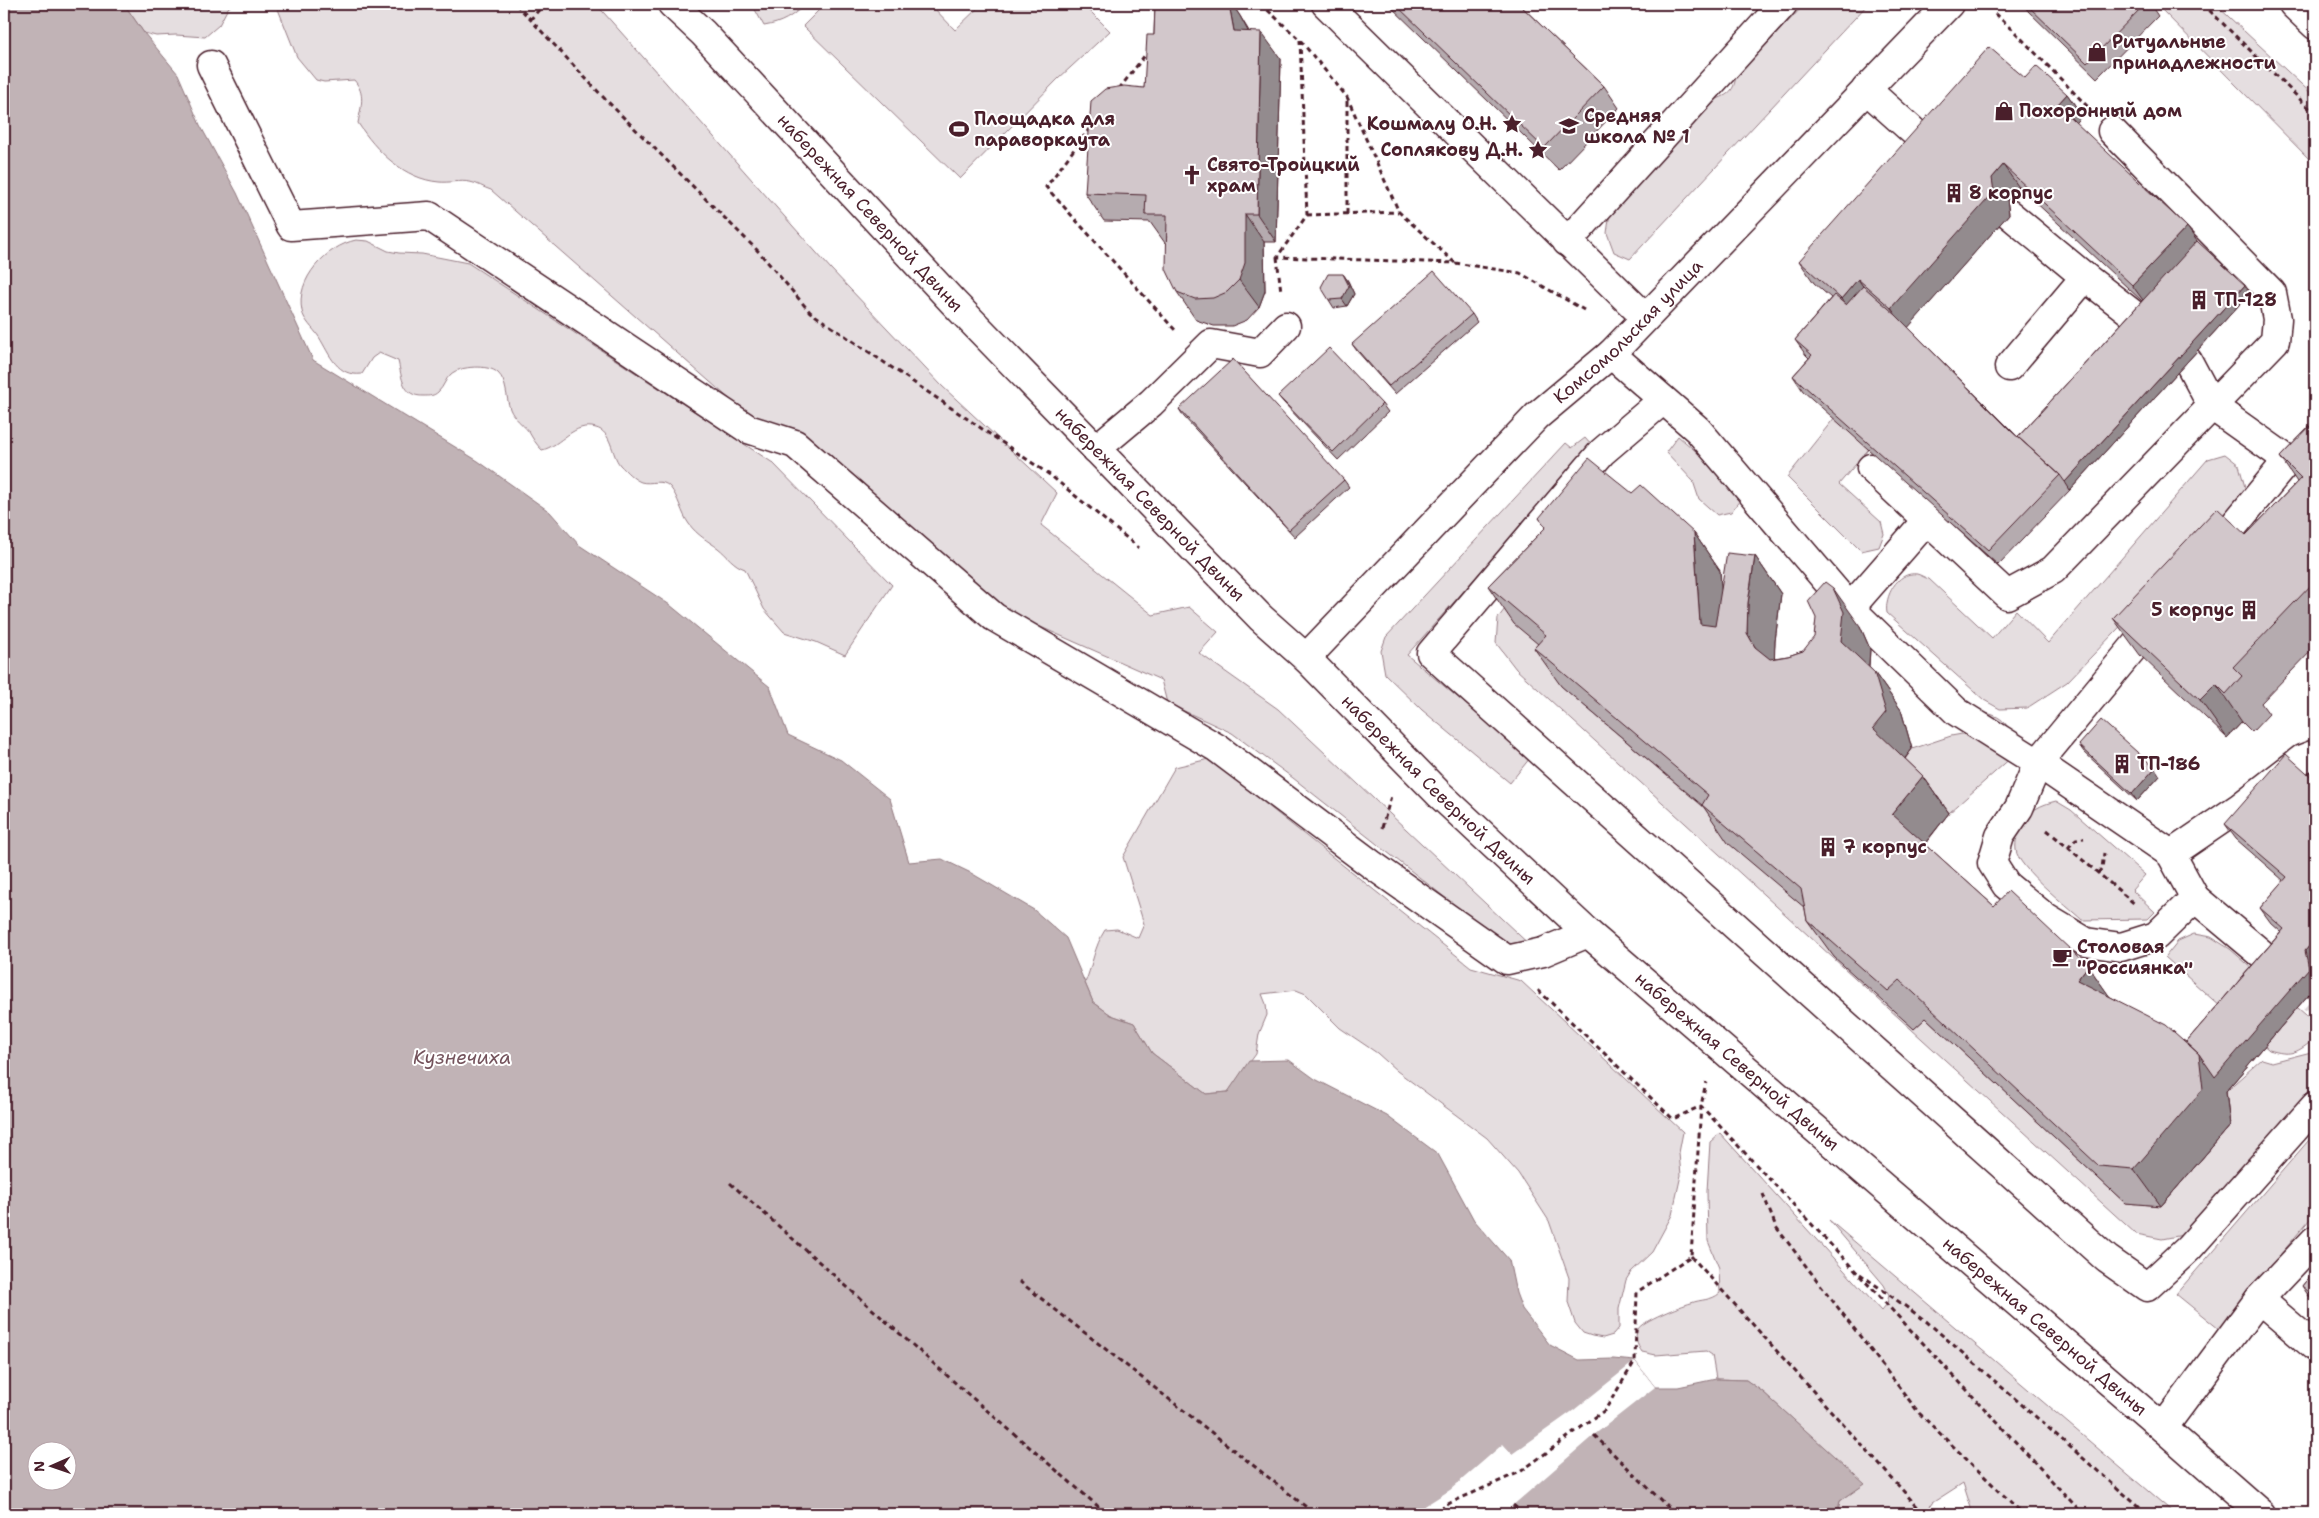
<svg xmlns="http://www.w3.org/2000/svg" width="2319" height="1518" font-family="'Shantell Sans',sans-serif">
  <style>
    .green { fill: #e5dee0; stroke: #987e86 }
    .water { fill: #c1b3b6; stroke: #91787e; fill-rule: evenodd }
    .pier { fill: #fff }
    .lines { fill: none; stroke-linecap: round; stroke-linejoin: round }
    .minor-tunnel { stroke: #dbd2d5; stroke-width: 28; stroke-dasharray: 28 14; stroke-linecap: butt }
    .minor-casing { stroke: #4a1f2b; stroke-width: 31 }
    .major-casing { stroke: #4a1f2b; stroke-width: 31 }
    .path { stroke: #4a1f2b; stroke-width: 3; stroke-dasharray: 5 4; stroke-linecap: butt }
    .minor { stroke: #fff; stroke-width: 28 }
    .major { stroke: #fff; stroke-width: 28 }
    .wall { fill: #b5abaf; stroke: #4a1f2b; fill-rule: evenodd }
    .shaded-wall { fill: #938b8e; stroke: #4a1f2b }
    .building { fill: #d2c7cb; stroke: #4a1f2b }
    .labels { text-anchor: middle; stroke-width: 4; stroke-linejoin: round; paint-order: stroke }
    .poi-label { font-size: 18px; font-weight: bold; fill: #4a1f2b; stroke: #fff; text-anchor: start }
    .street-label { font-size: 18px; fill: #4a1f2b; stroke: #fff }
    .water-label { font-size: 19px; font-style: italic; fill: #74535c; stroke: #fff }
  </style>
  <rect width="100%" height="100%" fill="#fff"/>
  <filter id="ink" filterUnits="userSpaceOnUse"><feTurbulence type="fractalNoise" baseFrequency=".02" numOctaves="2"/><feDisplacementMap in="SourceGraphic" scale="10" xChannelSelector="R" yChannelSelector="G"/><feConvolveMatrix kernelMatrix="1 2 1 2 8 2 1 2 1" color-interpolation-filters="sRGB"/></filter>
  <g filter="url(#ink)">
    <path class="green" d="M124,4H233L228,8L219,25L205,37L176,35L156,36L144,33Z
      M276,4H596L831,269L942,386L1057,493L1041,525L1153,615L1189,607L1218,632L1199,653L1278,709L1534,949L1513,951L1293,778L1232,733L1167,703L1161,680L1009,613L749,416L491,190C484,188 477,183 470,182C460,180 449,183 439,182C404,179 376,151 358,123C361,106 366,94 354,80L324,82L316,80L297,57Z
      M752,4H805C792,17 782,23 764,26Z
      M825,4H930L955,30L982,4H1083L1110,31L1058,79L960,179L803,26Z
      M1805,4H1868L1630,259L1614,252L1607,233L1610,212L1717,99C1730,94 1734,90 1736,76Z
      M2156,4H2215L2315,97V165Z
      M356,240L368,241L388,251L399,253L422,254L468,263L773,463L892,585L845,655L816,642L784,632L764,609L745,569C733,565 728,556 718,548C708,541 697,535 689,524C681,513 679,498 670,487C662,478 651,485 641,482C633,479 626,471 620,465C611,454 612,432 596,428C574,421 561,446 542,450C536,444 533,439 529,432C522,423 514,419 510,409C506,398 507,381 498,373C489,364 460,366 451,374C445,379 444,387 438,392C434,396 429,396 424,396C402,397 402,377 398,361L379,353L372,358L362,374C337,377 330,355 319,337C313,328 304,321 302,311C295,279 327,246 356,240Z
      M1839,412L1873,444L1839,484L1881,522L1884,534L1879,547L1861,551L1787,477Z
      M1678,436L1739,488L1740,500L1731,512L1717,515L1699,499L1693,481L1666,452Z
      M1585,438L1592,446L1407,655L1530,758L1510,783L1422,710L1385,674L1381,651L1386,637L1566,443L1572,448Z
      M2225,454L2239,465L2246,491L2233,509L2067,682L2027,708L2000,709L1984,700L1887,613C1884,597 1897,571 1917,574C1921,575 1925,578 1929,579L1992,638L2016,610L2048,643L2208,459Z
      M1518,592L1573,673L1561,686L1734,833L1827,927L1914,1029L1926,1018L2125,1203L2161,1206L2230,1126L2226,1091L2262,1059L2272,1062L2315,1051V1100L2183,1235L2162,1239L2136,1234L1516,669L1496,643L1498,618Z
      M1986,713C2010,718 2012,734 2013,756L1949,813L1899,766L1912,749L1951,736L1973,732L1974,718Z
      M1209,759L1471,967L1521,981L1683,1132L1679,1153L1681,1175L1672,1215L1652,1252L1631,1272L1626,1280L1619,1309V1328L1613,1335L1603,1338L1592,1336L1583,1333L1575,1323L1568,1302L1569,1278L1549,1221L1518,1173L1487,1138L1397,1071L1377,1053L1340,1028L1306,994L1296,990L1262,994L1266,1004L1267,1015L1259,1034L1256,1054L1228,1092L1206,1094L1152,1053L1134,1023L1111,1015L1093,1002L1085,983C1093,964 1094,947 1105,930L1117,929L1138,938L1144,924L1123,857L1175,767Z
      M2056,801L2071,810L2145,875L2132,890L2155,912L2148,919L2082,920C2067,906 2018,868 2016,850C2015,843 2017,829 2021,824C2030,810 2040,805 2056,801Z
      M2194,934L2211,937L2230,949L2306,1015L2313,1026L2312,1041C2295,1054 2290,1056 2269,1050L2165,957L2178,941Z
      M1720,1133L1881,1311L1887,1304L1889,1295L1884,1285L1829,1220L2175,1514H1973L1963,1483L1932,1503L1925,1514H1837L1840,1501L1864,1484L1763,1392L1746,1380L1716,1379L1712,1355L1706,1351L1656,1355L1642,1352C1637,1345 1634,1337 1638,1329C1642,1321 1680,1306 1691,1303C1701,1299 1711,1301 1720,1293L1719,1268L1708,1241L1707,1191L1710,1142Z
      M2315,1133V1213L2219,1329L2176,1294Z"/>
    <path class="water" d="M4,4H124L144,33L178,74L200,125L237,193L313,360L478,461L550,512L579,545L670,605L770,687L788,735L841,760L890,799L909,862L942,859L971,873L1034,910L1066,938L1093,1002L1111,1015L1134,1023L1152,1053L1206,1094L1228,1092L1249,1061L1289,1060L1315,1079L1387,1116L1438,1154L1474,1220L1509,1260L1516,1293L1522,1309L1550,1345L1579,1360L1613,1359L1635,1361L1655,1387H1678L1716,1379L1746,1380L1763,1392L1865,1484L1840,1501L1837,1514H4ZM38,1450H68V1480H38Z"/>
    <path class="pier" d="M1635,1361L1655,1387L1594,1435L1503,1514H1459L1457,1511L1452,1514H1412L1450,1490L1503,1444L1512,1454L1574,1410Z"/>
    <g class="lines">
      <path class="minor-tunnel" d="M2281,971L2315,1001"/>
      <defs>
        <g id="minor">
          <path id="s1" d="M672,4L703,33L953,302L1261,618L1306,658L1439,794L1588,933L2163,1428L2261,1514"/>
          <path d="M1326,4L1645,317"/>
          <path d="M211,65L291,226L429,216L748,429L795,444L994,617L1217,748L1371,864L1507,960L1543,952L1588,933"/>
          <path d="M1866,89L1933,149"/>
          <path d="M1567,242L1783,4"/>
          <path d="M2085,277L2138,318"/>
          <path d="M1611,354L1698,430L1850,608L1957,712L2038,763L2171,854L2195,898L2269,960"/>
          <path d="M2188,361L2212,406L2288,460L2211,553"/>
          <path d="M2009,367L2085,277L2009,214"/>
          <path d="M1663,400L1602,452L1431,653L2107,1259L2147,1287L2189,1248L2315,1106"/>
          <path d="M1096,449L1151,403L1211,344L1260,353L1286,326"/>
          <path d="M1871,468L2007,595L2053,570L2275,341L2277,319L2272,293L2112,131"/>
          <path d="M1850,608L1926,521"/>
          <path d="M2157,619L2038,763L2019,808L2000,836L1992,863L2006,885L2046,918L2086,942L2121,947L2156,936L2195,898"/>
          <path id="s2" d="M1306,658L1537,416L1611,354L1949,4"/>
          <path d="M2171,854L2240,807L2302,759L2315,754"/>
          <path d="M2259,1299L2315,1347"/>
          <path d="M2163,1428L2259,1299L2315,1240"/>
        </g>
        <path id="major" d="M2293,4L2315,25"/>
      </defs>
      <use href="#minor" class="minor-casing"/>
      <use href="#major" class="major-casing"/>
      <path class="path" d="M516,4L605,99L759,252L810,312L1050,475L1139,548
        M1261,4L1300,40L1347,97L1399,212L1455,263
        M2203,4L2315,114
        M1995,14L2011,28L2088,107
        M530,20L544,4
        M1300,40L1307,215L1277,257L1455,263L1520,273L1584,310
        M1119,89L1149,50
        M1090,128L1046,187L1175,330
        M1347,214V100
        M1307,215L1399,212
        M1277,257L1281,292
        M1382,828L1391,796
        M2047,830L2136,905
        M2068,848L2076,839L2084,838
        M2098,873L2102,868L2104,853
        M1538,990L1673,1119L1701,1106L2083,1514
        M730,1183L969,1395L1107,1514
        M1763,1194L1776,1227L1919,1413L2023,1514
        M1691,1256L1924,1514
        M1860,1274L1926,1321L2147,1514
        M1019,1281L1315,1514
        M1594,1435L1675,1514
        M1513,1505L1524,1514
        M1432,1514L1450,1503L1520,1472L1605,1410L1635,1361L1637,1292L1691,1256L1701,1106L1706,1082"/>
      <use href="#minor" class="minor"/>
      <use href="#major" class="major"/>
    </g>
    <path class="wall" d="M1155,4H1232L1240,16L1249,31L1281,59L1276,242H1264L1265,291L1259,307L1247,320L1232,326H1214L1196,320L1177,292L1167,243H1165L1150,222L1104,221L1085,193L1144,88L1154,35Z
      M1388,4H1519L1604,86L1619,108L1559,170Z
      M2023,4H2150L2158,16L2097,78L2028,11Z
      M2025,78L2067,94L2082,115L2075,123L2187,227L2197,241L2250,293L2070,490L1998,565L1803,391L1793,376L1809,358L1806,355L1795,340L1831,298L1814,283L1799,261ZM2018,186L2142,301L2018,437L1908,327L2009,214L2007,199Z
      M1343,274L1348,281L1354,294L1347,306L1334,308L1329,300Z
      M1472,314L1477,322L1395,394L1357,351L1352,344Z
      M1278,396L1382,404L1388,412L1338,460L1284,403Z
      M1179,409L1344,480L1349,487L1295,537L1184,417Z
      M2315,421V647L2261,703L2269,714L2252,732L2242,722L2227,738L2140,655L2113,618L2246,535L2297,482L2280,457Z
      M1632,493L1694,533L1720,571L1721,588L1755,556L1781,594L1775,641L1774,658L1788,656L1803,651L1860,626L1870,649L1869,667L1874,672L1901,710L1912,749L1905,759L1923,776L1949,813L1925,844L1994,906L2088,966L2109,996L2186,1042L2281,932L2271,923L2260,908L2284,881L2236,839L2225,824L2315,780V987L2226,1091L2230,1126L2161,1206L2125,1203L1926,1018L1914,1029L1834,957L1807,920L1805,908L1728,843L1703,806L1561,686L1534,648L1538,644L1514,624L1488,586L1546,527L1539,518Z
      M2079,745L2160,776L2137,801L2084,752Z
      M2315,1270V1304L2312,1301L2302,1286Z"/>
    <path class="shaded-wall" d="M1229,4H1232L1240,16L1248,31L1253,58L1234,31Z
      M1261,32L1281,59L1276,242L1257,214Z
      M2067,94L2082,115L2072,127L2057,105Z
      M2003,165L2018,186L2007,199L2009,214L1906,330L1891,308L1992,178Z
      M1245,214L1264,242L1265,291L1259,307L1239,280Z
      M2187,227L2202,248L2148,307L2132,285Z
      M1343,274L1348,281L1354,294L1347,306L1342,299Z
      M1858,279L1873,301L1856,320L1841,299Z
      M2245,285L2250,293L2070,490L2065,482Z
      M1694,533L1720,571L1726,662L1700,624Z
      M1755,556L1781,594L1775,641L1774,671L1755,647L1747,633L1748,603Z
      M1833,588L1860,626L1870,649L1868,679L1841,641Z
      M1874,672L1901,710L1912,749L1899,766L1873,728Z
      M2216,684L2242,722L2227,738L2200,700Z
      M2155,768L2160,776L2137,801L2132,794Z
      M1923,776L1949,813L1918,852L1892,814Z
      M2315,939V987L2226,1091L2230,1126L2161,1206L2134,1169L2199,1054L2305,951Z
      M2088,966L2115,1004L2077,980Z"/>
    <path class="building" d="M1155,4H1229L1234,31L1261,32L1257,214H1245V263L1239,280L1227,292L1213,298L1195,299L1177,292L1166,269L1167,215H1145L1146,195L1085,193L1091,101L1105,89L1124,86L1144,88L1147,35H1154Z
      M1395,4H1519L1604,86L1544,148Z
      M2026,4H2145L2087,63Z
      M1989,47L2025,78L2036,66L2067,94L2057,105L2187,227L2132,285L2003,165L1992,178L1994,192L1891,308L1858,279L1841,299L1799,261Z
      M2197,241L2245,285L2065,482L2060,475L2018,437Z
      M1434,271L1472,314L1389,386L1352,344Z
      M1328,274H1343L1349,286L1342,299L1329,300L1321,287Z
      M1863,286L1896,315L2011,431L2060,475L1988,550L1793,376L1812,355L1795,340L1834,295L1846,305Z
      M1329,348L1382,404L1333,452L1278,396Z
      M1233,359L1344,480L1289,530L1179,409Z
      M2315,421V581L2233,667L2242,676L2226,694L2216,684L2200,700L2113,618L2217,508L2246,535L2301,478L2280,457Z
      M1589,458L1632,493L1641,485L1694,533L1700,624L1715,626L1727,553L1755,556L1748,603L1747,633L1755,647L1770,659L1788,656L1803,651L1814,637L1816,618L1808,601L1825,582L1833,588L1844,612L1841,641L1874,672L1886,712L1873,728L1923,776L1892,814L1994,906L2008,891L2088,966L2077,980L2166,1025L2199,1054L2203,1089L2134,1169L2099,1166L1900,980L1888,991L1807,920L1801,889L1702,805L1708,795L1534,648L1546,635L1488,586L1546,527L1539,518Z
      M2101,720L2155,768L2132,794L2079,745Z
      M2286,754L2315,780V939L2305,951L2309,968L2215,1077L2199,1054L2186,1042L2284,929L2260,908L2287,877L2225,824Z
      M2315,1270V1297L2302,1286Z"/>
  </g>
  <defs>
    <symbol id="shop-bare" viewBox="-9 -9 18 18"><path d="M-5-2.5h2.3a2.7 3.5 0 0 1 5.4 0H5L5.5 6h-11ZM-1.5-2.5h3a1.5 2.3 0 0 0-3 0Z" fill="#4a1f2b" stroke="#fff" stroke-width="2.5" paint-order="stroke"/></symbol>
    <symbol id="sight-bare" viewBox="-9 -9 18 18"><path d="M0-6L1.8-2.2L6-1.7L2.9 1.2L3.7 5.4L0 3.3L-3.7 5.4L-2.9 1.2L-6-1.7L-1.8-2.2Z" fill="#4a1f2b" stroke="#fff" stroke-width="2.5" paint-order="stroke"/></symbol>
    <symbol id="school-bare" viewBox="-9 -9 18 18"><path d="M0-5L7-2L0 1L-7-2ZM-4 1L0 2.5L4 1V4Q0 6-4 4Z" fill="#4a1f2b" stroke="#fff" stroke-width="2.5" paint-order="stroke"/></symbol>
    <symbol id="stadium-bare" viewBox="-9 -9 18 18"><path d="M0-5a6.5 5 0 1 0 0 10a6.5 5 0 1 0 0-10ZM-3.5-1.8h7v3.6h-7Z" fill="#4a1f2b" stroke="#fff" stroke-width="2.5" paint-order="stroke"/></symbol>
    <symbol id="church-bare" viewBox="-9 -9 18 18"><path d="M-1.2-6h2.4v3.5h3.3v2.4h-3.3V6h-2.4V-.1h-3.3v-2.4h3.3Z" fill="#4a1f2b" stroke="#fff" stroke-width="2.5" paint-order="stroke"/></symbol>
    <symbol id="building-bare" viewBox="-9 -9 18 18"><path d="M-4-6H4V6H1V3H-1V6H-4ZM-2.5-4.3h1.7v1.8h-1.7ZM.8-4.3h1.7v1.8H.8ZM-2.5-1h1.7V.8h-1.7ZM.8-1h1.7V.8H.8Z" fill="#4a1f2b" stroke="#fff" stroke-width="2.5" paint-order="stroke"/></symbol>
    <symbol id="cafe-bare" viewBox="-9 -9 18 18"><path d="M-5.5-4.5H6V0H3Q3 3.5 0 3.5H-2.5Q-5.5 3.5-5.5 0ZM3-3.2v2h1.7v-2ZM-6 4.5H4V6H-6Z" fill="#4a1f2b" stroke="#fff" stroke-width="2.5" paint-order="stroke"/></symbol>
  </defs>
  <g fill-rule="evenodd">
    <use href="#shop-bare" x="2083" y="38" width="28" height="28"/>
    <use href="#shop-bare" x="1990" y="97" width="28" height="28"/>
    <use href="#sight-bare" x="1498" y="110" width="28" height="28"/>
    <use href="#school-bare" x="1555" y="112" width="28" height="28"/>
    <use href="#stadium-bare" x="945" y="115" width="28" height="28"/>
    <use href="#sight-bare" x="1524" y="136" width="28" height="28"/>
    <use href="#church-bare" x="1178" y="161" width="28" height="28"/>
    <use href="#building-bare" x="1940" y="179" width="28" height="28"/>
    <use href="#building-bare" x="2185" y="286" width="28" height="28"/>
    <use href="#building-bare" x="2235" y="596" width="28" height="28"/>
    <use href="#building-bare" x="2108" y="750" width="28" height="28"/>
    <use href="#building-bare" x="1814" y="833" width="28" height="28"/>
    <use href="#cafe-bare" x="2048" y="943" width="28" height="28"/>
  </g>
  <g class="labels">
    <g class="poi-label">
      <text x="2112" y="48">Ритуальные<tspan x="2112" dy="21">принадлежности</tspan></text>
      <text x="2019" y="117">Похоронный дом</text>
      <text x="1584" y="122">Средняя<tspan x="1584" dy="21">школа № 1</tspan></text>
      <text x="974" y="125">Площадка для<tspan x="974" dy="21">параворкаута</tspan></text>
      <text x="1497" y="130" text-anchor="end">Кошмалу О.Н.</text>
      <text x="1523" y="156" text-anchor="end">Соплякову Д.Н.</text>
      <text x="1207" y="171">Свято-Троицкий<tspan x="1207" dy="21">храм</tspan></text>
      <text x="1969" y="199">8 корпус</text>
      <text x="2214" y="306">ТП-128</text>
      <text x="2234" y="616" text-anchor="end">5 корпус</text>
      <text x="2137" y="770">ТП-186</text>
      <text x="1843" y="853">7 корпус</text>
      <text x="2077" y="953">Столовая<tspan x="2077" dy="21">"Россиянка"</tspan></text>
    </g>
    <g class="street-label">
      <text dy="6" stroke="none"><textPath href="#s1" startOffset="288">набережная Северной Двины</textPath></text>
      <text dy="6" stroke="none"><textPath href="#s2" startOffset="459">Комсомольская улица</textPath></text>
      <text dy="6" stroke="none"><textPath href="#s1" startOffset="692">набережная Северной Двины</textPath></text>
      <text dy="6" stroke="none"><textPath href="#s1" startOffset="1098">набережная Северной Двины</textPath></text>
      <text dy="6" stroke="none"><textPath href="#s1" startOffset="1502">набережная Северной Двины</textPath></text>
      <text dy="6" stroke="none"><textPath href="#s1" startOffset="1908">набережная Северной Двины</textPath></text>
    </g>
    <g class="water-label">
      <text x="462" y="1064">Кузнечиха</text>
    </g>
  </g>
  <rect width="2319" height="1518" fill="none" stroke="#fff" stroke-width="20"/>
  <rect x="10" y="10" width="2299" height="1498" fill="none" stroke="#4a1f2b" stroke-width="2" filter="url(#ink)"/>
  <g transform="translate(52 1466) rotate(268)"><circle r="24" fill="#ffffff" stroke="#b7a5aa"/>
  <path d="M0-4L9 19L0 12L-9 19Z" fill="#4a1f2b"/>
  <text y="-8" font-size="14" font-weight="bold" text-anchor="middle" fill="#4a1f2b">N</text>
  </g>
</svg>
